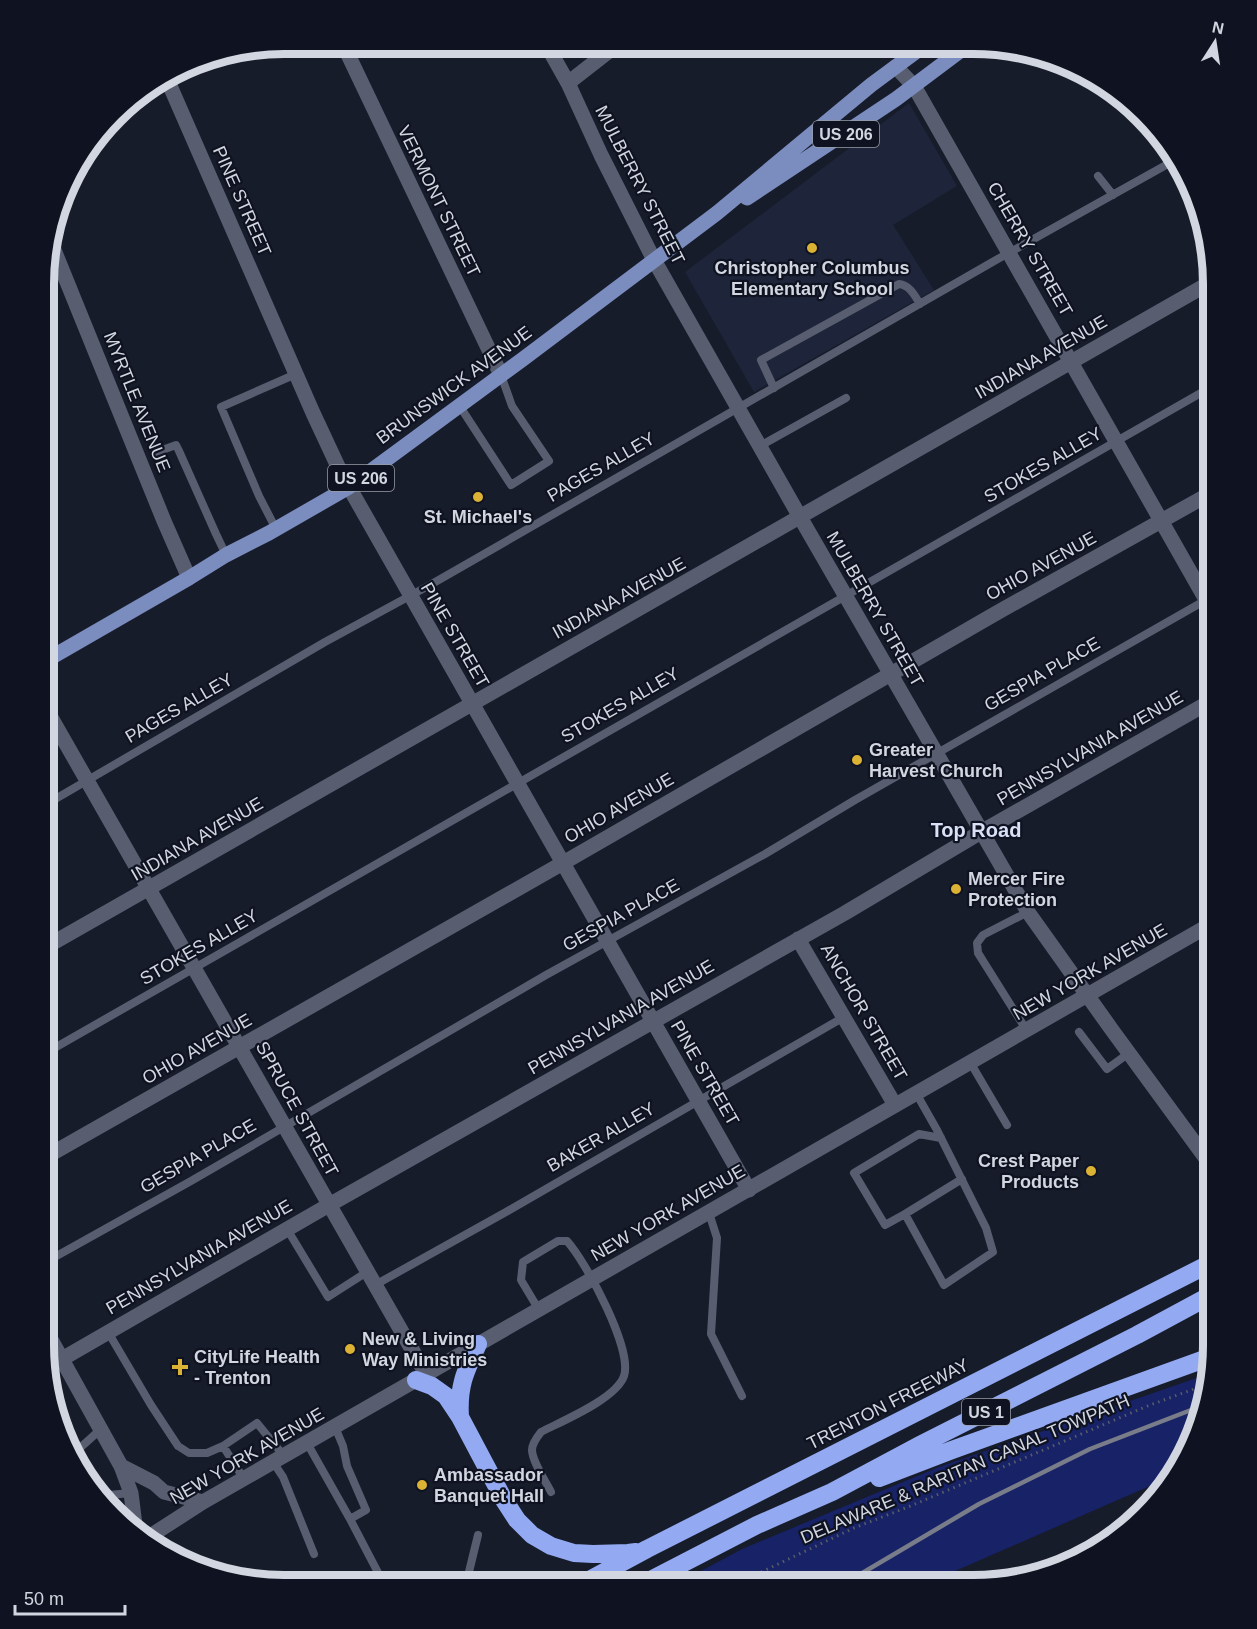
<svg xmlns="http://www.w3.org/2000/svg" width="1257" height="1629" font-family="Helvetica,sans-serif">
  <style>
    .built { fill: #1e2439 }
    .green { fill: #172267 }
    .lines { fill: none; stroke-linecap: round; stroke-linejoin: round }
    .path { stroke: #585c69; stroke-width: 3; stroke-dasharray: 1.5 4.5; stroke-linecap: butt }
    .lane { stroke: #585e70; stroke-width: 8 }
    .street { stroke: #585e70; stroke-width: 15 }
    .secondary { stroke: #585e70; stroke-width: 15 }
    .primary { stroke: #7b8cbf; stroke-width: 15 }
    .highway { stroke: #93aaf3; stroke-width: 18 }
    .rail { stroke: #797d89; stroke-width: 4.5 }
    .poi-dot { fill: #dbb233; stroke: #0f1321; stroke-width: 2 }
    .labels { text-anchor: middle; stroke-width: 4.5; stroke-linejoin: round; paint-order: stroke }
    .shield { fill: #0f1321; stroke: #989ca7; stroke-width: 1.5 }
    .shield-label { font-size: 16px; font-weight: bold; fill: #d2d6e0 }
    .street-label { font-size: 18px; fill: #d2d6e0; stroke: #0f1321 }
    .poi-label { font-size: 18px; font-weight: bold; fill: #d2d6e0; stroke: #0f1321; text-anchor: start }
    .neighbourhood-label { font-size: 20px; font-weight: bold; fill: #dae1f7; stroke: #0f1321 }
    .rim { fill: none; stroke: #d2d6e0; stroke-width: 8 }
  </style>
  <rect width="100%" height="100%" fill="#171c2b"/>
  <path class="built" d="M909,103L957,186L893,225L934,290L754,392L685,272Z"/>
  <path class="green" d="M1211,1373L1201,1422L1175,1475L923,1585H675L742,1549L939,1467Z"/>
  <g class="lines">
    <path class="path" d="M734,1585L854,1528L908,1507L1150,1405L1208,1384"/>
    <path class="lane" d="M1098,176L1113,195
      M774,388L761,360L899,284C910,285 915,296 920,304
      M459,405L511,485L549,461L512,406L501,375
      M760,446L846,398
      M154,453L176,445L179,451L216,534L226,555
      M276,529L259,496L221,407L296,374
      M45,805L325,642L430,585L996,260L1175,160
      M1027,1031L978,953L977,943L983,935L1028,912
      M1079,1032L1107,1069L1129,1053
      M44,1054L1213,386
      M970,1062L1007,1125
      M916,1093L937,1130L986,1228L993,1252L944,1285L905,1214L962,1179
      M709,1213L717,1238L711,1334L742,1396
      M905,1214L885,1225L854,1173L919,1134L941,1138
      M287,1229L328,1297L367,1272
      M44,1263L191,1181L546,975L765,854L855,800L1213,596
      M375,1285L506,1212L844,1017
      M539,1310L521,1280L523,1262L558,1241H567C586,1262 633,1349 624,1376C616,1399 562,1421 541,1432C537,1437 532,1444 532,1450C532,1461 546,1482 551,1492
      M108,1332L151,1405L178,1446L189,1453H207L223,1446L257,1423L284,1456
      M307,1443L350,1519L366,1510L347,1466L343,1446L335,1427
      M223,1446L244,1479
      M71,1456L101,1429
      M273,1462L283,1477L314,1554
      M98,1496L131,1493
      M350,1519L384,1584
      M1065,1564L1092,1552
      M466,1584L478,1535"/>
    <path class="street" d="M343,44L501,375
      M896,67L914,86L1213,612
      M167,79L313,413L341,473L749,1190
      M568,83L618,44
      M50,240L164,521L189,578
      M45,707L426,1374
      M798,939L895,1105
      M44,948L1213,281
      M44,1158L563,863L1000,611L1213,492
      M48,1367L329,1205L845,913L981,832L1213,700"/>
    <path class="secondary" d="M546,44L568,83L601,155L654,260L800,517L1028,912L1112,1030L1213,1168
      M44,1327L121,1466L131,1493L136,1533
      M121,1466L154,1483L164,1492L203,1502
      M144,1540L203,1502L1213,923"/>
    <path class="primary" d="M747,198L896,99L968,45
      M45,661L189,578L226,555L269,533L349,487L523,359L717,213L871,85L925,45"/>
    <path class="highway" d="M416,1380L432,1386L446,1396L460,1417L504,1500L517,1520L532,1535L551,1546L574,1553L593,1554L628,1553L636,1552
      M460,1417C458,1386 465,1372 478,1344
      M879,1478L952,1450L1213,1356
      M582,1584L647,1549L1213,1262
      M641,1585L757,1525L832,1492L920,1445L1137,1335L1213,1294"/>
    <path class="rail" d="M842,1585L979,1504L1090,1449L1204,1405"/>
  </g>
  <g class="poi-dot">
    <circle cx="812" cy="248" r="6"/>
    <circle cx="478" cy="497" r="6"/>
    <circle cx="857" cy="760" r="6"/>
    <circle cx="956" cy="889" r="6"/>
    <circle cx="1091" cy="1171" r="6"/>
    <circle cx="350" cy="1349" r="6"/>
    <path d="M177 1358h6v6h6v6h-6v6h-6v-6h-6v-6h6z"/>
    <circle cx="422" cy="1485" r="6"/>
  </g>
  <g class="labels">
    <g class="shield">
      <rect x="813" y="121" width="66" height="26" rx="4.5"/>
      <rect x="328" y="465" width="66" height="26" rx="4.5"/>
      <rect x="962" y="1399" width="48" height="26" rx="4.5"/>
    </g>
    <g class="shield-label">
      <text x="846" y="140">US 206</text>
      <text x="361" y="484">US 206</text>
      <text x="986" y="1418">US 1</text>
    </g>
    <g class="street-label">
      <text transform="translate(640 185) rotate(63)" y="6">MULBERRY STREET</text>
      <text transform="translate(242 201) rotate(66)" y="6">PINE STREET</text>
      <text transform="translate(439 201) rotate(64)" y="6">VERMONT STREET</text>
      <text transform="translate(1030 249) rotate(60)" y="6">CHERRY STREET</text>
      <text transform="translate(1041 357) rotate(-30)" y="6">INDIANA AVENUE</text>
      <text transform="translate(454 385) rotate(-36)" y="6">BRUNSWICK AVENUE</text>
      <text transform="translate(137 402) rotate(68)" y="6">MYRTLE AVENUE</text>
      <text transform="translate(1043 465) rotate(-30)" y="6">STOKES ALLEY</text>
      <text transform="translate(601 467) rotate(-30)" y="6">PAGES ALLEY</text>
      <text transform="translate(1041 566) rotate(-29)" y="6">OHIO AVENUE</text>
      <text transform="translate(619 598) rotate(-29)" y="6">INDIANA AVENUE</text>
      <text transform="translate(875 609) rotate(60)" y="6">MULBERRY STREET</text>
      <text transform="translate(455 635) rotate(60)" y="6">PINE STREET</text>
      <text transform="translate(1042 674) rotate(-30)" y="6">GESPIA PLACE</text>
      <text transform="translate(620 705) rotate(-30)" y="6">STOKES ALLEY</text>
      <text transform="translate(179 708) rotate(-30)" y="6">PAGES ALLEY</text>
      <text transform="translate(1090 748) rotate(-30)" y="6">PENNSYLVANIA AVENUE</text>
      <text transform="translate(619 808) rotate(-30)" y="6">OHIO AVENUE</text>
      <text transform="translate(197 839) rotate(-30)" y="6">INDIANA AVENUE</text>
      <text transform="translate(621 915) rotate(-29)" y="6">GESPIA PLACE</text>
      <text transform="translate(199 947) rotate(-30)" y="6">STOKES ALLEY</text>
      <text transform="translate(1090 972) rotate(-30)" y="6">NEW YORK AVENUE</text>
      <text transform="translate(864 1012) rotate(60)" y="6">ANCHOR STREET</text>
      <text transform="translate(621 1017) rotate(-30)" y="6">PENNSYLVANIA AVENUE</text>
      <text transform="translate(197 1049) rotate(-30)" y="6">OHIO AVENUE</text>
      <text transform="translate(705 1073) rotate(60)" y="6">PINE STREET</text>
      <text transform="translate(297 1109) rotate(61)" y="6">SPRUCE STREET</text>
      <text transform="translate(601 1137) rotate(-30)" y="6">BAKER ALLEY</text>
      <text transform="translate(198 1156) rotate(-30)" y="6">GESPIA PLACE</text>
      <text transform="translate(668 1213) rotate(-30)" y="6">NEW YORK AVENUE</text>
      <text transform="translate(199 1257) rotate(-30)" y="6">PENNSYLVANIA AVENUE</text>
      <text transform="translate(888 1404) rotate(-27)" y="6">TRENTON FREEWAY</text>
      <text transform="translate(247 1456) rotate(-30)" y="6">NEW YORK AVENUE</text>
      <text transform="translate(965 1469) rotate(-23)" y="6">DELAWARE &amp; RARITAN CANAL TOWPATH</text>
    </g>
    <g class="poi-label">
      <text x="812" y="274" text-anchor="middle">Christopher Columbus<tspan x="812" dy="21">Elementary School</tspan></text>
      <text x="478" y="523" text-anchor="middle">St. Michael's</text>
      <text x="869" y="756">Greater<tspan x="869" dy="21">Harvest Church</tspan></text>
      <text x="968" y="885">Mercer Fire<tspan x="968" dy="21">Protection</tspan></text>
      <text x="1079" y="1167" text-anchor="end">Crest Paper<tspan x="1079" dy="21">Products</tspan></text>
      <text x="362" y="1345">New &amp; Living<tspan x="362" dy="21">Way Ministries</tspan></text>
      <text x="194" y="1363">CityLife Health<tspan x="194" dy="21">- Trenton</tspan></text>
      <text x="434" y="1481">Ambassador<tspan x="434" dy="21">Banquet Hall</tspan></text>
    </g>
    <g class="neighbourhood-label">
      <text x="976" y="837">Top Road</text>
    </g>
  </g>
  <path d="M0 0H1257V1629H0ZM284 54H973A230 230 0 0 1 1203 284V1345A230 230 0 0 1 973 1575H284A230 230 0 0 1 54 1345V284A230 230 0 0 1 284 54Z" fill="#0f1321" fill-rule="evenodd"/>
  <path class="rim" d="M284 54H973A230 230 0 0 1 1203 284V1345A230 230 0 0 1 973 1575H284A230 230 0 0 1 54 1345V284A230 230 0 0 1 284 54Z"/>
  <g transform="translate(1215 42) rotate(12)" stroke="#0f1321" stroke-width="4.5" paint-order="stroke">
  <path d="M0-4.5L10 22L0 15L-10 22Z" fill="#d2d6e0"/>
  <text y="-9" font-size="16" font-weight="bold" text-anchor="middle" fill="#d2d6e0">N</text>
  </g>
  <path d="M15 1605v9h110v-9" fill="none" stroke="#d2d6e0" stroke-width="3"/>
  <text x="24" y="1605" font-size="18" fill="#d2d6e0" stroke="#0f1321" stroke-width="4.5" paint-order="stroke">50 m</text>
</svg>
